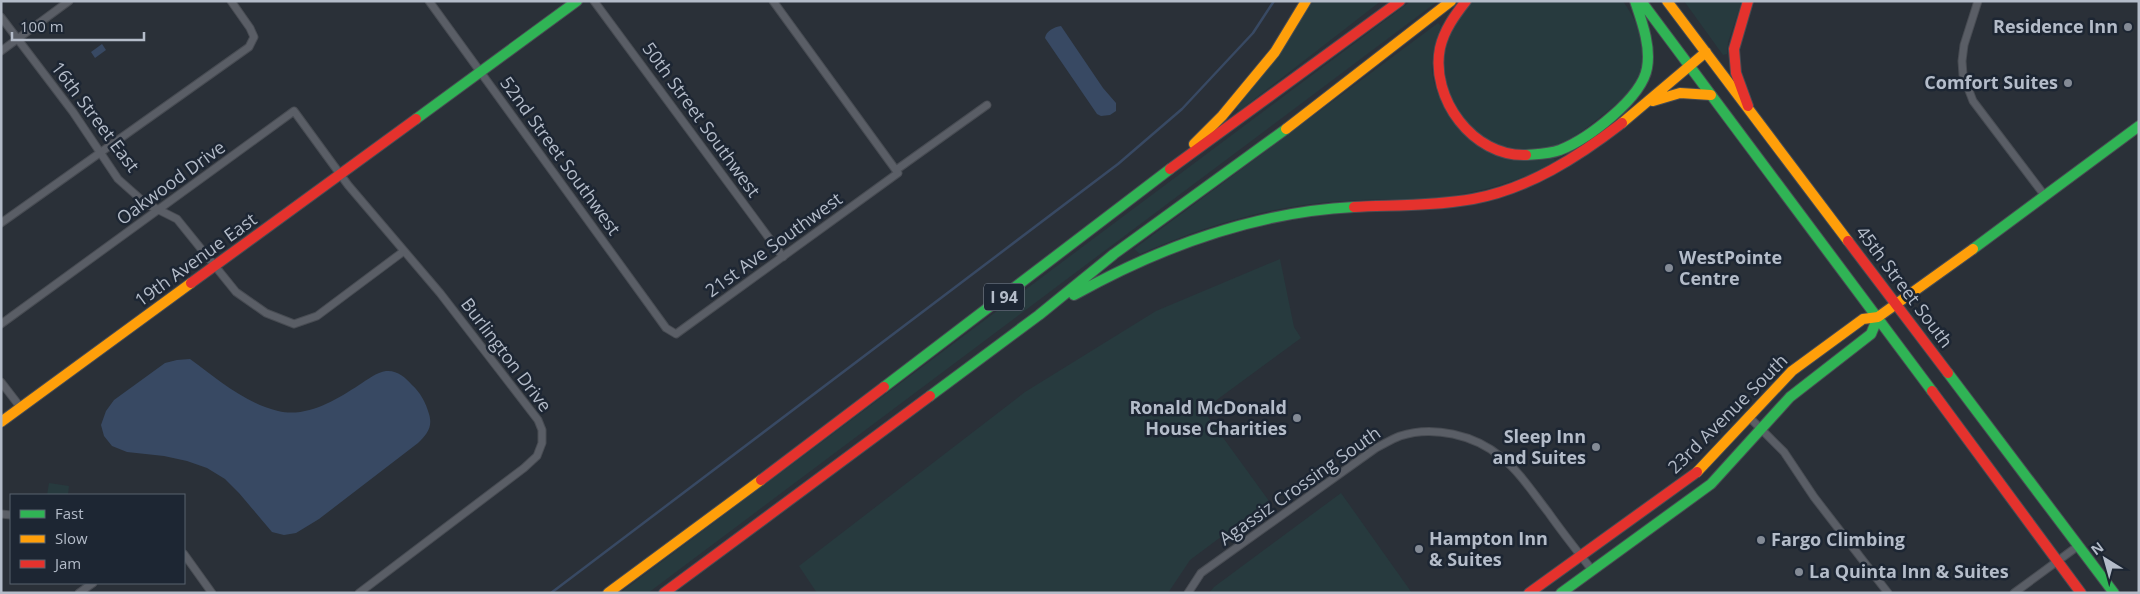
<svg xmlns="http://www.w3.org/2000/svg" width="2140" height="594" font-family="'Open Sans',sans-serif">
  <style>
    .green { fill: #273a3e }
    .water { fill: #384963 }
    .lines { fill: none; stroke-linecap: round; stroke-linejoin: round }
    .stream { stroke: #384963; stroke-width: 2.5 }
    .street-casing { stroke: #484c53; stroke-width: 9 }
    .fast-casing { stroke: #484c53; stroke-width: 12 }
    .slow-casing { stroke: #484c53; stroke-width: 12 }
    .jam-casing { stroke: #484c53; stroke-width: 12 }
    .street { stroke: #5a5e66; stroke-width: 7 }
    .fast { stroke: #30b455; stroke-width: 10 }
    .slow { stroke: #ff9f0a; stroke-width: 10 }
    .jam { stroke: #e5322d; stroke-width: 10 }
    .poi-dot { fill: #848b96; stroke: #1d2633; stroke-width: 2 }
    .labels { text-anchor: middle; stroke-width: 5; stroke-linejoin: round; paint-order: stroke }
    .shield { fill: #1d2633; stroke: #878f9c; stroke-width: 1 }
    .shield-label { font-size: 16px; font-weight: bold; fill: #b4bcc9 }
    .poi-label { font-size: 18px; font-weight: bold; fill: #b4bcc9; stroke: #1d2633; text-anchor: end }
    .street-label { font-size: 18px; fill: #b4bcc9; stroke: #1d2633 }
  </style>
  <rect width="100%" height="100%" fill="#2a3038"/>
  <path class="green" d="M1313,1H1381L1239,111L1235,106L1287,42Z
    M1411,1H1438L648,593H620Z
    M1474,1H1623C1633,16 1644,35 1645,53C1645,57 1643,63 1642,68C1635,90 1625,97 1608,111C1592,123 1576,138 1557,145C1503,163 1451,128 1445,71C1442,46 1453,17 1474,1Z
    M1684,1H1742L1728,42L1727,54L1723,55Z
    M1438,23L1441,26C1435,42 1429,61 1433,78C1438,105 1465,146 1492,153C1508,157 1536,156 1554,157L1555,163C1516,182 1476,194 1432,198C1417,200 1402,199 1386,199C1359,200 1331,201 1303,205C1247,213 1192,231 1140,254L1134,249Z
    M1280,259L1294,327L1301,338L1203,410L1269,501L1190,560L1168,593H817L799,566L1025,392L1156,311Z
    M49,483L69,486L68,495H47Z
    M1341,493L1412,593H1209L1214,587Z"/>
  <path class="water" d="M1061,26L1103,88L1116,103V111L1110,115L1101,116L1097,114L1045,38C1046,31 1054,27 1061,26Z
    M102,44L106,50L95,58L91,52Z
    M190,359C217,379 245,403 278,411C307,418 336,400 359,385C367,380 377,372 386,371C397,370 405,377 412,385C420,392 426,403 429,414C433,427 427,434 418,443L319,519L296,533L284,535L272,532L239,493L225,479L207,468L187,461L164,456L127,452L112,446L104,436L101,425L106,411L114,400L165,363L177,360Z"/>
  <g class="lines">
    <path class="stream" d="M551,593L1118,164L1182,109L1253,33L1274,1"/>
    <defs>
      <path id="street" d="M429,1L666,328L676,334L898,173L773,1
        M594,1L783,257
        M1978,1L1964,45L1962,61L1963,75L1973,101L2045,196
        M1,17L73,112L118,179L145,203L177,219L236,292L266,313L294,324L317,316L404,251
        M1,51L69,1
        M896,170L987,105
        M1,223L249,47L254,37L250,28L231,1
        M1,324L294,111L348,185L440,293L538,420L542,430V443L537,456L524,468L359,593
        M1,382L21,408
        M1748,416L1784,452L1814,497L1888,593
        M1,514L11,515
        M184,554L212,593
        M79,593L93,583
        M1188,593L1201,573L1376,448C1384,444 1392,439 1400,436C1433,425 1475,435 1501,457C1520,472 1533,493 1548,512C1562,532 1577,551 1592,570
        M2014,593L2078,546"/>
      <path id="fast" d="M1641,1L1932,391
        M416,119L577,1
        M1526,155C1538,154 1549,154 1560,150C1588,139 1642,98 1647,68C1651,46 1642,22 1635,1
        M1973,249L2139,126
        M1074,295C1160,247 1254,212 1354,207
        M1948,373L2114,593
        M884,387L1170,169
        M930,396L1039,315L1114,254L1286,129
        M1561,593L1711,484L1790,397L1871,334L1878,317"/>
      <path id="slow" d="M1667,1L1848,241
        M1653,101L1680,93L1711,95
        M1622,123L1706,52
        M1286,129L1451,1
        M1194,144L1222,116L1275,52L1306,1
        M1,422L191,283
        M1697,472L1792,371L1863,319L1878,317L1973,249
        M608,593L761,480"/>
      <path id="jam" d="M1466,1C1455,15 1444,30 1440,48C1430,98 1473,157 1526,155
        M1748,1L1734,49L1736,73L1748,106
        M1170,169L1400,1
        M1354,207C1393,205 1433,206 1473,199C1528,189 1578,157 1622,123
        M1848,241L1948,373
        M191,283L416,119
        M1932,391L2081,593
        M761,480L884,387
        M664,593L930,396
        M1529,593L1697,472"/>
    </defs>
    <use href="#street" class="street-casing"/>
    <use href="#fast" class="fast-casing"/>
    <use href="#slow" class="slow-casing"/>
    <use href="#jam" class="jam-casing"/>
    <use href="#street" class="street"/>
    <use href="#fast" class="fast"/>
    <use href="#slow" class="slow"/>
    <use href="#jam" class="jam"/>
  </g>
  <g class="poi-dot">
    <circle cx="2128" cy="27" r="5"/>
    <circle cx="2068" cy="83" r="5"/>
    <circle cx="1669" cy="268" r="5"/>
    <circle cx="1297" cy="418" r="5"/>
    <circle cx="1596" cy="447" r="5"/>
    <circle cx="1761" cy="540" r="5"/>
    <circle cx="1419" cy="549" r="5"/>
    <circle cx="1799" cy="572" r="5"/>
  </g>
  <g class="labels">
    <rect class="shield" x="984" y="283.5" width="40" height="27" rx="4"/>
    <g class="shield-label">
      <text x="1004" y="303">I 94</text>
    </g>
    <g class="poi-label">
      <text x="2118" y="33">Residence Inn</text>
      <text x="2058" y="89">Comfort Suites</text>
      <text x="1679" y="264" text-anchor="start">WestPointe<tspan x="1679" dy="21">Centre</tspan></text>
      <text x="1287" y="414">Ronald McDonald<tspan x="1287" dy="21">House Charities</tspan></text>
      <text x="1586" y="443">Sleep Inn<tspan x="1586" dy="21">and Suites</tspan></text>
      <text x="1429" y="545" text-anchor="start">Hampton Inn<tspan x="1429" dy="21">&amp; Suites</tspan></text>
      <text x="1771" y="546" text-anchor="start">Fargo Climbing</text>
      <text x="1809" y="578" text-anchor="start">La Quinta Inn &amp; Suites</text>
    </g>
    <g class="street-label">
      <text transform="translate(95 117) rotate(53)" y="6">16th Street East</text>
      <text transform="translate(701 120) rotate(54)" y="6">50th Street Southwest</text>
      <text transform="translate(560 156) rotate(54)" y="6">52nd Street Southwest</text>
      <text transform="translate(171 183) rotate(-36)" y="6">Oakwood Drive</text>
      <text transform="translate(774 245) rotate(-36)" y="6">21st Ave Southwest</text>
      <text transform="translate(196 260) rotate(-36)" y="6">19th Avenue East</text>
      <text transform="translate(1904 287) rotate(53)" y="6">45th Street South</text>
      <text transform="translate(506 355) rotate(53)" y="6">Burlington Drive</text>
      <text transform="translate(1728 414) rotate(-45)" y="6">23rd Avenue South</text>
      <text transform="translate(1300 486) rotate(-35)" y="6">Agassiz Crossing South</text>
    </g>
  </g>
  <rect width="2140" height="594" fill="none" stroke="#b4bcc9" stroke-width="5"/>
  <rect x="10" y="494" width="175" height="90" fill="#1d2633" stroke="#59626f"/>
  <rect x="20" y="510" width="25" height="8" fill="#30b455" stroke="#59626f"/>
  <text x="55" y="519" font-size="15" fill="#b4bcc9">Fast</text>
  <rect x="20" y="535" width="25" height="8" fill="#ff9f0a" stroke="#59626f"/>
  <text x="55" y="544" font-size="15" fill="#b4bcc9">Slow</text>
  <rect x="20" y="560" width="25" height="8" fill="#e5322d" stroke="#59626f"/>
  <text x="55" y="569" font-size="15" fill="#b4bcc9">Jam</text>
  <g transform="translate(2105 559) rotate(323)" stroke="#1d2633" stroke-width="4" paint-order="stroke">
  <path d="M0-4L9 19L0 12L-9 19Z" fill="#b4bcc9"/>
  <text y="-8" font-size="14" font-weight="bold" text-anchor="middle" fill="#b4bcc9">N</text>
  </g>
  <path d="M12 32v8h132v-8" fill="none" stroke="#b4bcc9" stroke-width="2.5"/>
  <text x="20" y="32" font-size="15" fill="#b4bcc9" stroke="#1d2633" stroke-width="4" paint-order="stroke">100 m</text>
</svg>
